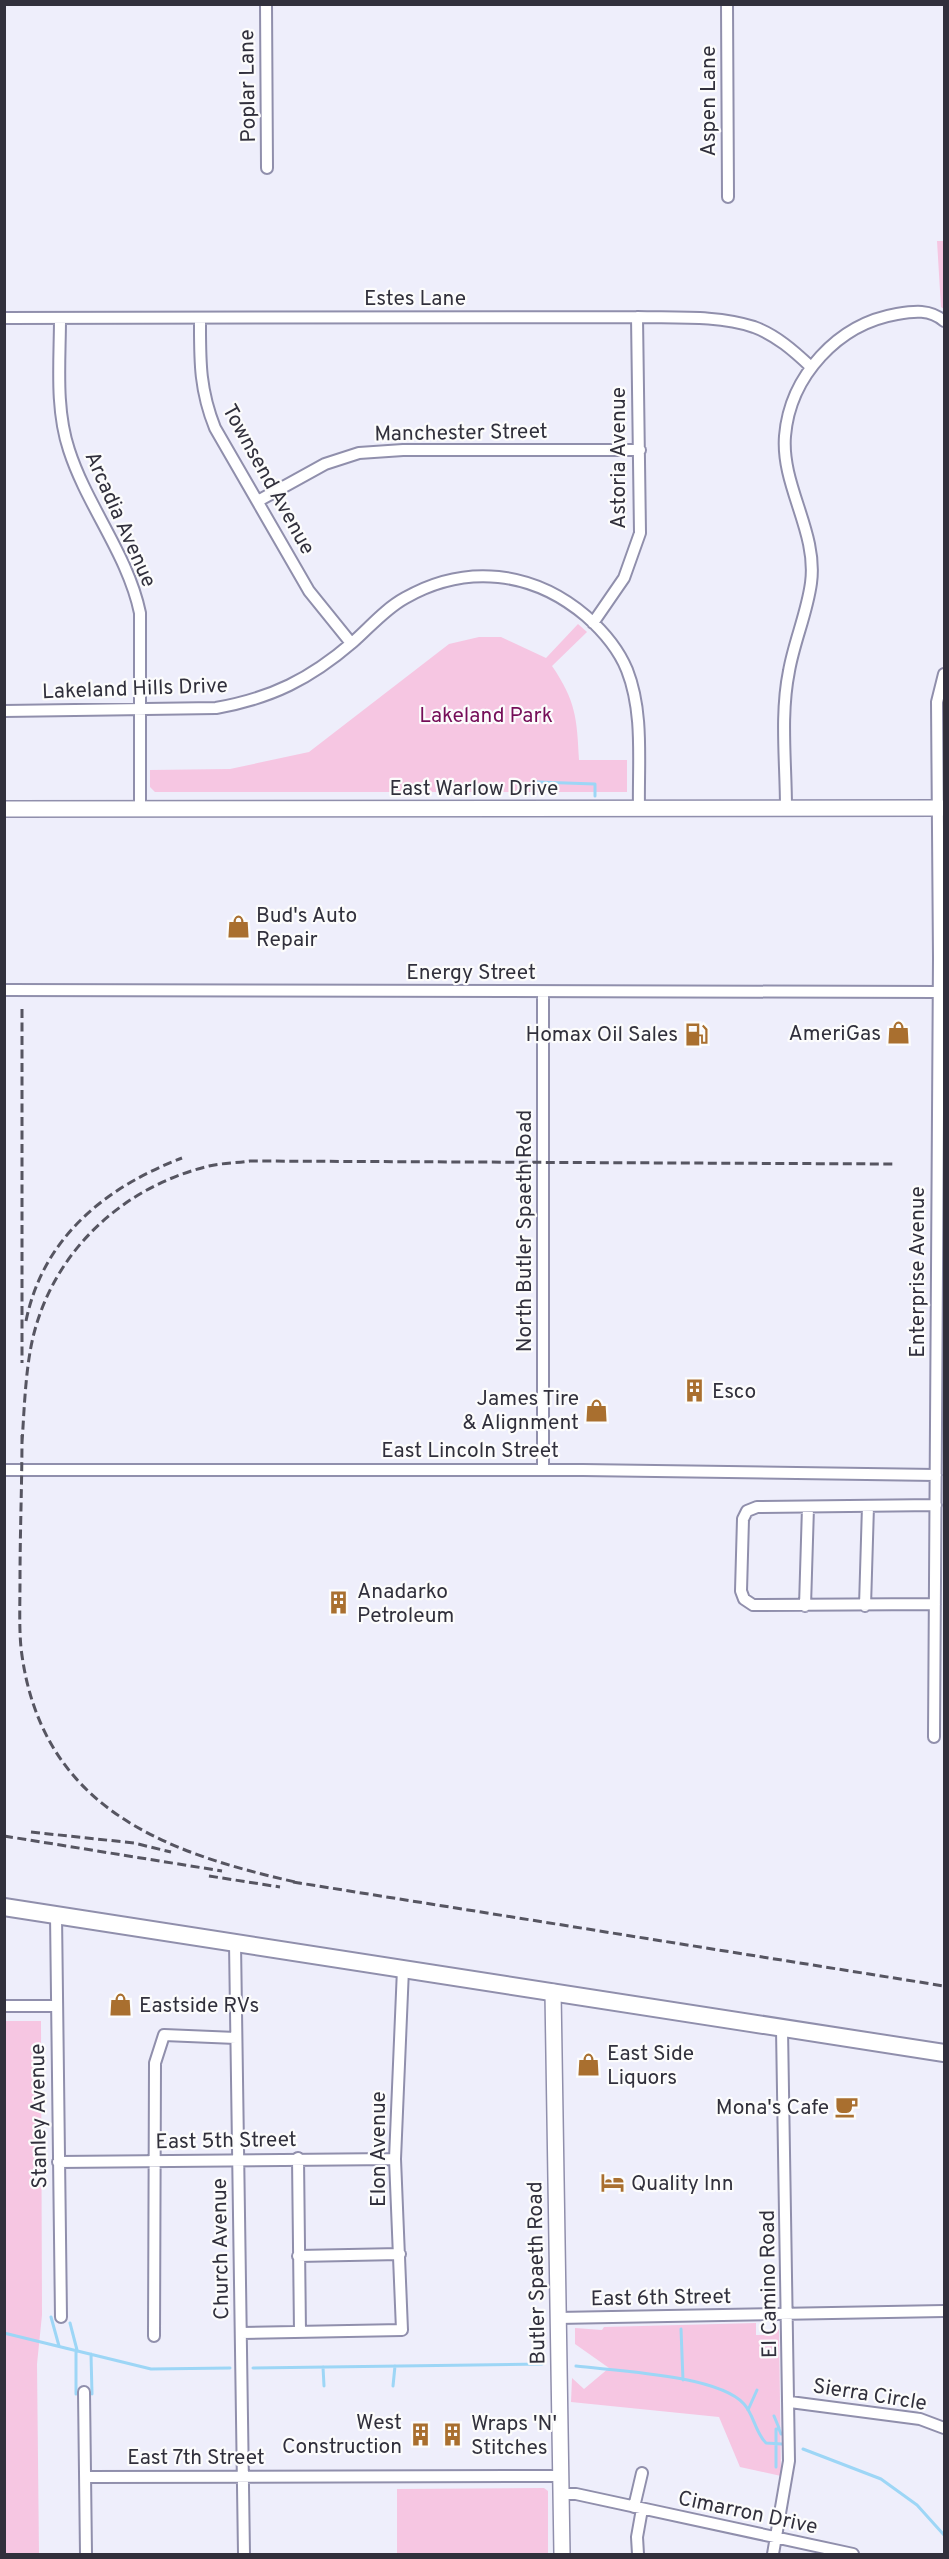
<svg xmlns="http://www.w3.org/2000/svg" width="949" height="2559" font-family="Overpass,sans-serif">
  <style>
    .green { fill: #f6c6e2 }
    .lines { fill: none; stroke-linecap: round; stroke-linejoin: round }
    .stream { stroke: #9dd6f6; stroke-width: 3 }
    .street-casing { stroke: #908fac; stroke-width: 14 }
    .secondary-casing { stroke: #908fac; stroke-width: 18 }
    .primary-casing { stroke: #908fac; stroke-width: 20 }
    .street { stroke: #fff; stroke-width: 10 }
    .secondary { stroke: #fff; stroke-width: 15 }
    .primary { stroke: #fff; stroke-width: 16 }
    .rail { stroke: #565561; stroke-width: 3; stroke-dasharray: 9 4.5; stroke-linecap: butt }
    .labels { text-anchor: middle; stroke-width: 4.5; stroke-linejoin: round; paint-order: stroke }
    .street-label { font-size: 21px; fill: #31303c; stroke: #fcfcfc }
    .park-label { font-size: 21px; fill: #750e58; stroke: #fcfcfc }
    .poi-label { font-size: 21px; fill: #31303c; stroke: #fcfcfc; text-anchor: start }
  </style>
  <rect width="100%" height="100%" fill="#eeeefb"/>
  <path class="green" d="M937,241H944V309L941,307Z
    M578,624L587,632L552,666C576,701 577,719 579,760H627V792H155L150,787V770L230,769L309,752L449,644L479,637H501L546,658Z
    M4,2021H41L42,2315L37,2364L39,2554H5Z
    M756,2323V2335H772L775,2325L779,2330L781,2476L740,2467L719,2417L571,2402L572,2378L584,2389L609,2368L575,2344V2328L602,2330L604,2327Z
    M544,2488L548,2491V2554H397V2489Z"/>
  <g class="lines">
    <path class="stream" d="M537,782L595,784V796
      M51,2317L59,2346
      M70,2323L77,2350
      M681,2329L683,2380
      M4,2333L151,2369L230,2368
      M76,2350V2394
      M91,2354L92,2394
      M576,2366C616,2371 718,2375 744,2404C754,2415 755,2432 766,2443L782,2444
      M323,2367L324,2386
      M253,2368L542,2364
      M393,2386L395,2366
      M748,2410L757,2390
      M774,2416L779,2428
      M803,2449L881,2479L917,2505L944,2535
      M776,2467V2429H779L781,2434"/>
    <defs>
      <path id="street" d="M266,4L267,168
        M727,4L728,197
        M4,318L637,317C674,318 718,315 754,327C776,335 794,351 811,367
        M60,318C60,361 55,408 69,450C87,506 128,555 140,613V810
        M200,318C200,359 199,388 215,428L309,591L351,643
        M258,501L325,464L359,453L403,450H640
        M593,623L624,578L640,533L637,317
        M4,711L216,708C272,698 310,679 353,642C370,627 385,609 405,598C466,563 533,571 586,616C603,631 618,648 627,670C644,713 638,763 639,809
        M786,808C786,763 780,715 789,671C794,642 807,613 811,583C818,532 781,486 785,436C790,376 838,324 897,314C914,311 930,309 944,321
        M4,990L937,992
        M543,992V1470
        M4,1470H583L936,1475
        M935,1604L753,1605L744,1599L741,1591L743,1519L747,1511L757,1507L936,1505
        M805,1606L808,1507
        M865,1606L868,1506
        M934,1737L939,958L937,702L944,674
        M56,1915L61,2317
        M235,1943L244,2554
        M4,2006H57
        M298,2158L300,2332
        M58,2162L395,2159
        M298,2256L400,2254
        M557,2318L944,2311
        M241,2333L402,2330L395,2159L403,1969
        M154,2336L155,2063L164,2035L236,2038
        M84,2392L86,2554
        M790,2402L920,2419L944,2428
        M85,2477L560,2476
        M560,2494H576L853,2554
        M634,2507L642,2473
        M638,2554L637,2537L642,2509
        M773,2554L789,2461L782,2029"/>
      <path id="secondary" d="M4,809L944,808
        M553,1992L562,2554"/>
      <path id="primary" d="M4,1907L944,2053"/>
    </defs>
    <use href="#street" class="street-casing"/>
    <use href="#secondary" class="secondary-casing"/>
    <use href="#primary" class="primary-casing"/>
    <use href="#street" class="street"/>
    <use href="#secondary" class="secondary"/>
    <use href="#primary" class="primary"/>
    <path class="rail" d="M22,1009V1363
      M26,1321C43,1237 106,1187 182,1158
      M22,1435C22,1484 20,1532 20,1580C20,1603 19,1626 21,1648C40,1808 164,1853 300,1883
      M22,1443C24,1413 25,1382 30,1352C46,1258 118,1188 209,1166C222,1163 237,1163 250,1161L895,1164
      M31,1832L134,1843L171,1852
      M4,1836L222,1871
      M209,1876L280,1887
      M293,1882L944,1986"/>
  </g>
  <defs>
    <symbol id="shop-bare" viewBox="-9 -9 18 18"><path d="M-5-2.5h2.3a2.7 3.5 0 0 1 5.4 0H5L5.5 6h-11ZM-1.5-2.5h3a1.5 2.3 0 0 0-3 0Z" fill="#a96f2f" stroke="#fcfcfc" stroke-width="2.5" paint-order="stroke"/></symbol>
    <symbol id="fuel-bare" viewBox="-9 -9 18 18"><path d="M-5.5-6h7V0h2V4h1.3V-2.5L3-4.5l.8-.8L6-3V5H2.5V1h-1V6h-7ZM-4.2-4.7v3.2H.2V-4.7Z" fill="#a96f2f" stroke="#fcfcfc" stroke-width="2.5" paint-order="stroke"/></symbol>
    <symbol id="building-bare" viewBox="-9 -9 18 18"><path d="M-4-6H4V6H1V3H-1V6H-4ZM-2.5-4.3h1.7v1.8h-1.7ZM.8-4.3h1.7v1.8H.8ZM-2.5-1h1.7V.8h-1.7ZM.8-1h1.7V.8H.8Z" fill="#a96f2f" stroke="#fcfcfc" stroke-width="2.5" paint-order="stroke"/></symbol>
    <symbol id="cafe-bare" viewBox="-9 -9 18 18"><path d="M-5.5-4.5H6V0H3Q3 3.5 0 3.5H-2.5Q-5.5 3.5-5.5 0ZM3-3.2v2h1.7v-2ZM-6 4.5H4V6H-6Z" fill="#a96f2f" stroke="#fcfcfc" stroke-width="2.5" paint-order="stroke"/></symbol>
    <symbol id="hotel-bare" viewBox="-9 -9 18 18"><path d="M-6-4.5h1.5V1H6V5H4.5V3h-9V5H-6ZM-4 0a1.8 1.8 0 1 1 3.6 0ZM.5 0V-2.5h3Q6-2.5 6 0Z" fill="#a96f2f" stroke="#fcfcfc" stroke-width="2.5" paint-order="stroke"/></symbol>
  </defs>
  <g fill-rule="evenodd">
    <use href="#shop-bare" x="222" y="910" width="33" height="33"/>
    <use href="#shop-bare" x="882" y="1016" width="33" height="33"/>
    <use href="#fuel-bare" x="680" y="1018" width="33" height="33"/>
    <use href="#building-bare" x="678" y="1374" width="33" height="33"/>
    <use href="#shop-bare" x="580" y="1394" width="33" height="33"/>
    <use href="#building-bare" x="322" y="1586" width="33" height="33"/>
    <use href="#shop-bare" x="104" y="1988" width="33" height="33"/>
    <use href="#shop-bare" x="572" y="2048" width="33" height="33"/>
    <use href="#cafe-bare" x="830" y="2090" width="33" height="33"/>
    <use href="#hotel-bare" x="596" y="2166" width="33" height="33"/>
    <use href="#building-bare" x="404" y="2418" width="33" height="33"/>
    <use href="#building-bare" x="436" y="2418" width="33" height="33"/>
  </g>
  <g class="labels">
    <g class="street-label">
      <text transform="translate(247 86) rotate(-91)" y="7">Poplar Lane</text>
      <text transform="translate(708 101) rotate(-90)" y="7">Aspen Lane</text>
      <text x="415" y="305">Estes Lane</text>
      <text transform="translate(461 432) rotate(-1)" y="7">Manchester Street</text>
      <text transform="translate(618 458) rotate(-90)" y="7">Astoria Avenue</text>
      <text transform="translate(269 479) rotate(61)" y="7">Townsend Avenue</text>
      <text transform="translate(121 519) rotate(66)" y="7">Arcadia Avenue</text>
      <text transform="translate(135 688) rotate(-2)" y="7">Lakeland Hills Drive</text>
      <text x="474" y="795">East Warlow Drive</text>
      <text x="471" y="979">Energy Street</text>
      <text transform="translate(524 1231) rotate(-90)" y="7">North Butler Spaeth Road</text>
      <text transform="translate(917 1272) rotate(-90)" y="7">Enterprise Avenue</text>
      <text x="470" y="1457">East Lincoln Street</text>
      <text transform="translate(38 2116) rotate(-91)" y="7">Stanley Avenue</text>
      <text transform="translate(226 2140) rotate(-1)" y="7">East 5th Street</text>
      <text transform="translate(378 2149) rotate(-90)" y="7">Elon Avenue</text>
      <text transform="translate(220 2249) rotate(-91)" y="7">Church Avenue</text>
      <text transform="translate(536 2273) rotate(-91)" y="7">Butler Spaeth Road</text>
      <text transform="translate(768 2284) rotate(-91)" y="7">El Camino Road</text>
      <text transform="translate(661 2297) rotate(-1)" y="7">East 6th Street</text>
      <text transform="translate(870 2394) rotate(9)" y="7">Sierra Circle</text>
      <text x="196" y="2464">East 7th Street</text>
      <text transform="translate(748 2512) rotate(12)" y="7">Cimarron Drive</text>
    </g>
    <g class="park-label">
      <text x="486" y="722">Lakeland Park</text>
    </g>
    <g class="poi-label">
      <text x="256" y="922">Bud's Auto<tspan x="256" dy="24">Repair</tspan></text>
      <text x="881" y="1040" text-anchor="end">AmeriGas</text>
      <text x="678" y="1041" text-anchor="end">Homax Oil Sales</text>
      <text x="712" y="1398">Esco</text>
      <text x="579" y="1405" text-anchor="end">James Tire<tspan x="579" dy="24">&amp; Alignment</tspan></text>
      <text x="357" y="1598">Anadarko<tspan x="357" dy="24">Petroleum</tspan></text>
      <text x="139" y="2012">Eastside RVs</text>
      <text x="607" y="2060">East Side<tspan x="607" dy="24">Liquors</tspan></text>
      <text x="829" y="2114" text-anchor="end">Mona's Cafe</text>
      <text x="631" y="2190">Quality Inn</text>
      <text x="402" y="2429" text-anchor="end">West<tspan x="402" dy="24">Construction</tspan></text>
      <text x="471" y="2430">Wraps 'N'<tspan x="471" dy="24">Stitches</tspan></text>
    </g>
  </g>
  <rect width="949" height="2559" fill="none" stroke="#31303c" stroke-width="12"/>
</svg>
